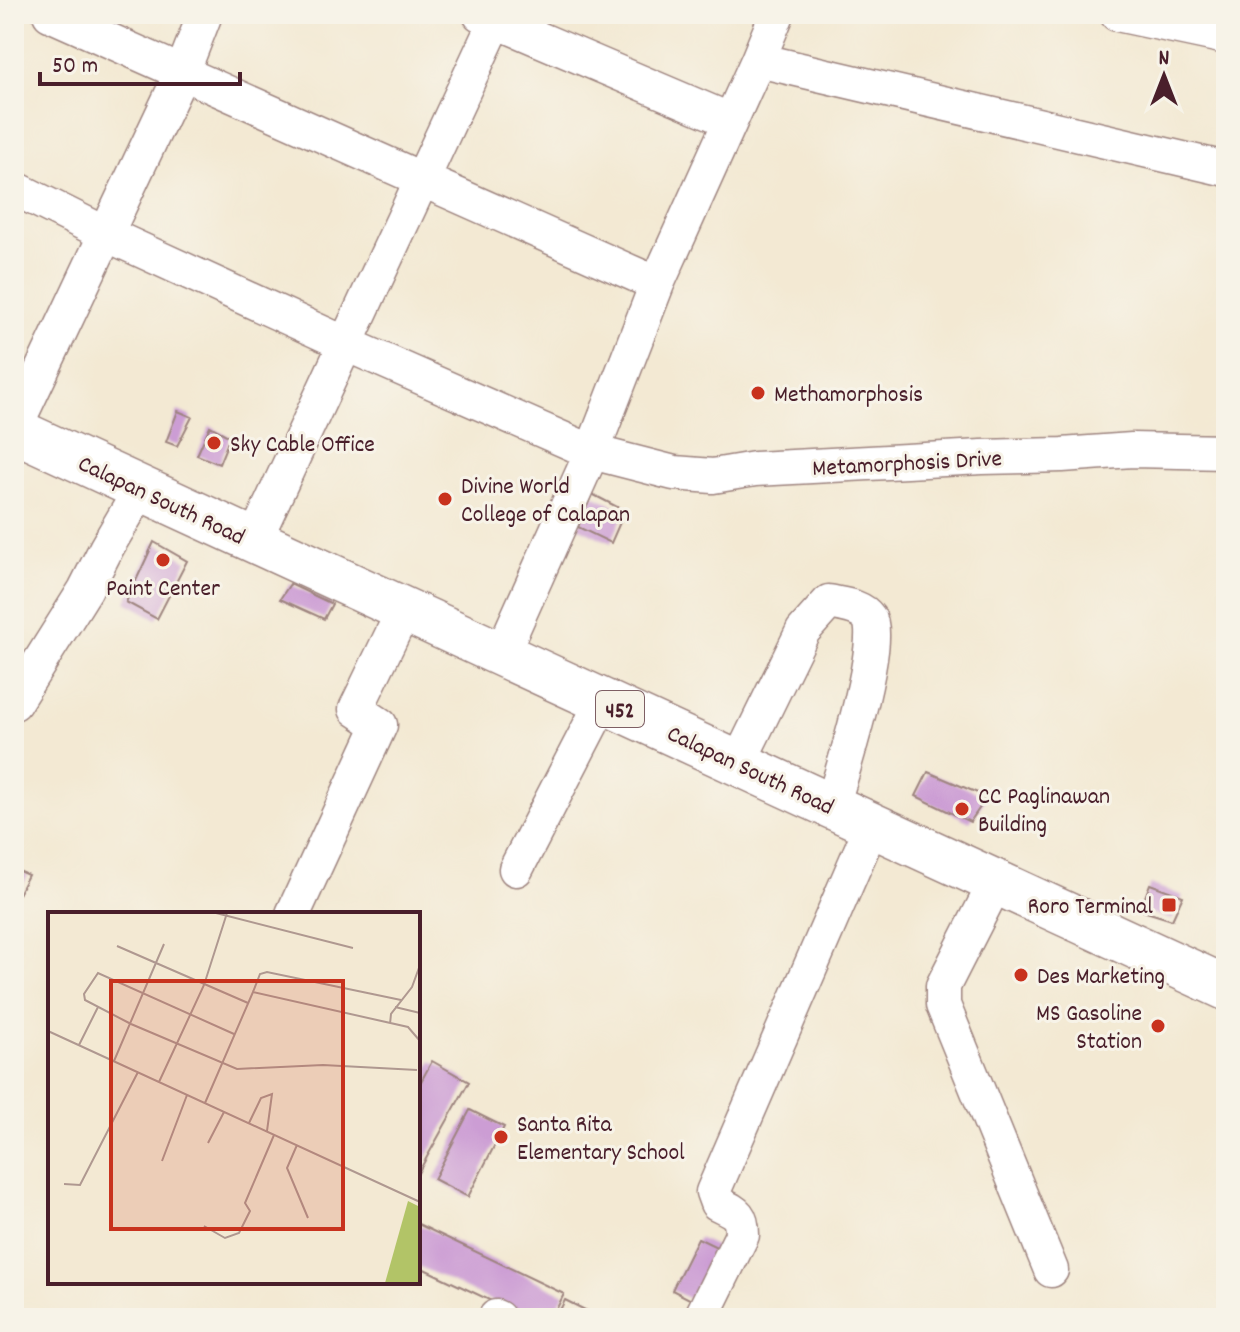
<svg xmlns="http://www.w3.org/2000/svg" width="1240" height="1332" font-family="Dekko,sans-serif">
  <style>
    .building { fill: #cc9dd4 }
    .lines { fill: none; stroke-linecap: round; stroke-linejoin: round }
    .minor-casing { stroke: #9e847f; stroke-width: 37 }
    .highway-casing { stroke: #9e847f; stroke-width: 47 }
    .minor { stroke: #fff; stroke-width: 34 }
    .highway { stroke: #fff; stroke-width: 44 }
    .poi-dot { fill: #c8321e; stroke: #f7f3e8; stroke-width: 3 }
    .labels { text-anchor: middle; stroke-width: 6; stroke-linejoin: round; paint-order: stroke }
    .shield { fill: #f7f3e8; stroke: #7e5f64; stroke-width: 2 }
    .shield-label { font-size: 22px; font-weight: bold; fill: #4a1f2b }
    .poi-label { font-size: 24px; fill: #4a1f2b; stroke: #f7f3e8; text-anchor: start }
    .street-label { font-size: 24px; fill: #4a1f2b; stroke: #f7f3e8 }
    .inset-road { fill: none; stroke: #af9890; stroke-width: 2 }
    .view { fill: #c8321e; fill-opacity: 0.15; stroke: #c8321e; stroke-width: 4 }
    .inset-edge { fill: none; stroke: #4a1f2b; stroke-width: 4 }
  </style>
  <rect width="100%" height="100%" fill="#f7f3e8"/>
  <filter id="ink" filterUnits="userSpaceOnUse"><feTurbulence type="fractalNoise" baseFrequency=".0125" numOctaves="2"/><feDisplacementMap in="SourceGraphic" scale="16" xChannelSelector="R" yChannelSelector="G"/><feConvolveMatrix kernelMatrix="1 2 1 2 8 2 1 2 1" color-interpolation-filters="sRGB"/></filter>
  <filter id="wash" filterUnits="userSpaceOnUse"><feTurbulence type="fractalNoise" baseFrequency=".006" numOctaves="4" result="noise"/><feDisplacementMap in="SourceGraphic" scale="32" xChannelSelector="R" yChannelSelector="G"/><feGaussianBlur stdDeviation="1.8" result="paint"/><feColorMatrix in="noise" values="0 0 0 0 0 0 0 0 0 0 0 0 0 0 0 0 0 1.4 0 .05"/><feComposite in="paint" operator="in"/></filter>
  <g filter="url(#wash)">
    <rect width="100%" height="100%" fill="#f3e9d3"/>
    <g id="blocks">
      <path class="building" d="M178,411L192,417L177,446L166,442Z
        M210,426L230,437L219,464L197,455Z
        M592,494L625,511L611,543L578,527Z
        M154,542L187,561L157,619L126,602Z
        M290,584L332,604L324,619L280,599Z
        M928,772L987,797L970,822L916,796Z
        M14,869L28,875L14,902Z
        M1150,884L1183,896L1172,920L1140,910Z
        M432,1061L469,1082L418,1173V1087Z
        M470,1110L504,1127L468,1197L434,1179Z
        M418,1224L564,1294L552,1318H527L418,1266Z
        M698,1238L725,1251L699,1304L672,1290Z
        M565,1300L601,1318H556Z"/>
    </g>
  </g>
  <g filter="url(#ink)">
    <use href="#blocks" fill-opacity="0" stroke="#9e847f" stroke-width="2"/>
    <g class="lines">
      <defs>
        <path id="minor" d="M50,14L657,284
          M480,14L729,120
          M1117,14L1226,37
          M758,60L777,14
          M14,188L106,234L346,344L592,452L674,473L713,476L755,469L982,457L1062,455L1132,450L1226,452
          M14,429L182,73L205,14
          M254,541L499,14
          M501,655L592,452L657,284L758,60L1226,169
          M14,703L85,590L107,547L141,489
          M738,764L803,631L829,602C842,605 861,606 869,618C884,640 841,776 832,806
          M516,869L603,701
          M996,882L943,986V1005L1051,1270
          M293,914L380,725L356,709L404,610
          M496,1317L498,1318
          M701,1318L742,1235C742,1213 735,1212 717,1203L713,1192L872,825"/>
        <path id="highway" d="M14,430L1226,988"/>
      </defs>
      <use href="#minor" class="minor-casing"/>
      <use href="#highway" class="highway-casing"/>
      <use href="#minor" class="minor"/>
      <use href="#highway" class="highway"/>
    </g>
  </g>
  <g class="poi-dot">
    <circle cx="758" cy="393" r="8"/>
    <circle cx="214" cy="443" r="8"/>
    <circle cx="445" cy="499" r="8"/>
    <circle cx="163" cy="560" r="8"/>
    <circle cx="962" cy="809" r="8"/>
    <rect x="1161" y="897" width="16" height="16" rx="4"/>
    <circle cx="1021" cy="975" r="8"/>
    <circle cx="1158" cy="1026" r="8"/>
    <circle cx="501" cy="1137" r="8"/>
  </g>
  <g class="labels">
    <rect class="shield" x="596" y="691" width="48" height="36" rx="6"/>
    <g class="shield-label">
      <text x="620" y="717">452</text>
    </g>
    <g class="poi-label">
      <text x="774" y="401">Methamorphosis</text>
      <text x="230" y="451">Sky Cable Office</text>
      <text x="461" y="493">Divine World<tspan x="461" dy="28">College of Calapan</tspan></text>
      <text x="163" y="595" text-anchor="middle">Paint Center</text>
      <text x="978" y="803">CC Paglinawan<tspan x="978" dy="28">Building</tspan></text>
      <text x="1153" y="913" text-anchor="end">Roro Terminal</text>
      <text x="1037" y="983">Des Marketing</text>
      <text x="1142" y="1020" text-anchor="end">MS Gasoline<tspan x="1142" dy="28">Station</tspan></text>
      <text x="517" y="1131">Santa Rita<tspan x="517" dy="28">Elementary School</tspan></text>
    </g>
    <g class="street-label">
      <text transform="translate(907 462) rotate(-3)" y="8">Metamorphosis Drive</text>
      <text transform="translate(162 499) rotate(25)" y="8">Calapan South Road</text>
      <text transform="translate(751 769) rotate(25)" y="8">Calapan South Road</text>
    </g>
  </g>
  <g transform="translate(48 912)">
    <rect width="372" height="372" fill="#f3e9d3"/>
    <path d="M360,289L372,295V371H337Z" fill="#b2c467"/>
    <path class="inset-road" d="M168,1L305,36M69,34L200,91M205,80L212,62L219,60L353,88M347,95L372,101M342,112L343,102L364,75L372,53M0,119L372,290M186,122L50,61L36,82L37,88L83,112L189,157L275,153L369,158M31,133L50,95M66,149L116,32M111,170L156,73L179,1M157,191L205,80L360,115L372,129M201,211L213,186L224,182L219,219M160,231L176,200M249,233L239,256L260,306M114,249L139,183M16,272L32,273L90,160M156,314L177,326L191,321L202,299L197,291L226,223"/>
    <path class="view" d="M63,69H295V317H63Z"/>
    <rect width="372" height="372" class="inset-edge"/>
  </g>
  <rect width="1240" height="1332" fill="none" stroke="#f7f3e8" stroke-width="48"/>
  <g transform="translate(1164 76)" stroke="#f7f3e8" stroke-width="6" paint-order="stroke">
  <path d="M0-6L14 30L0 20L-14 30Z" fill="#4a1f2b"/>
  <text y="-12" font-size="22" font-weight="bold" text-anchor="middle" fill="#4a1f2b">N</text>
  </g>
  <path d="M40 72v12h200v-12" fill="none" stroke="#4a1f2b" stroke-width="4"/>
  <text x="52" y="72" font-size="24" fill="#4a1f2b" stroke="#f7f3e8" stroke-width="6" paint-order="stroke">50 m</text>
</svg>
